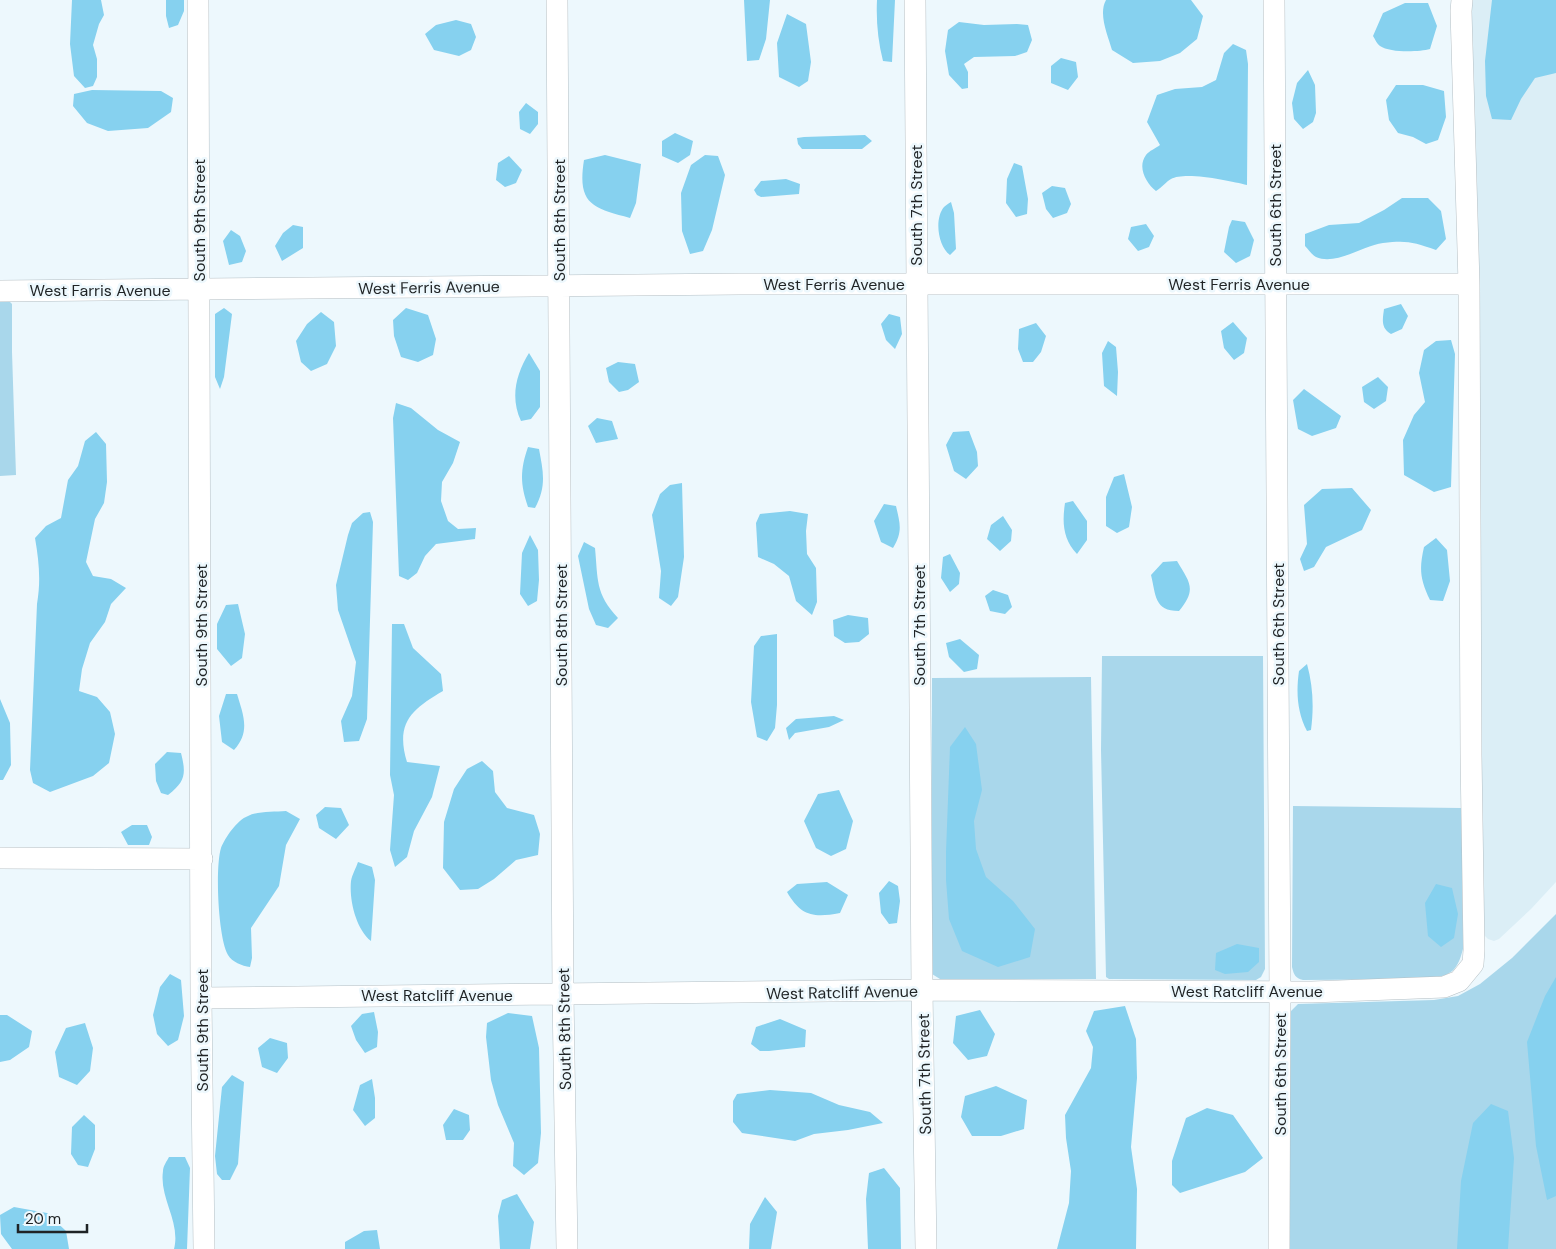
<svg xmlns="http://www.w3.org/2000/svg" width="1556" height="1249" font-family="'DM Sans',sans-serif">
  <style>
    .built { fill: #dbeef6 }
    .green { fill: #a9d7eb }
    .forest { fill: #86d1ef }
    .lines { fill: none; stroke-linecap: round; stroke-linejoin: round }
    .street-casing { stroke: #b5bfc4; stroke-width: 22 }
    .street { stroke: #fff; stroke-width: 21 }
    .labels { text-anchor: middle; stroke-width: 5; stroke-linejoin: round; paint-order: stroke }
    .street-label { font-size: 16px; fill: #1f2325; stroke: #edf8fd }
  </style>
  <rect width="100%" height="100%" fill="#edf8fd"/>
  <path class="built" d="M1472,0H1556V882L1531,909L1499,939L1494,941L1488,939L1484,935L1469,14Z"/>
  <path class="green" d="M0,300H8L12,304V352L16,475L0,476Z
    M1102,656H1263L1265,969L1261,977L1256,980L1109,979L1106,977L1101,750Z
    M1091,677L1096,979H940L932,974L931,964L932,678Z
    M1293,806L1462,808L1463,949C1457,972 1451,975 1429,979L1303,980C1295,978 1294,975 1292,967Z
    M1556,914V1249H1287L1289,1013L1298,1004L1434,1000L1458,996L1480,984L1512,958Z"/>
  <path class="forest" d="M72,0H101L104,15L99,24L93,45L97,59V77L93,86L85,88L74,76L70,44Z
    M166,0H184V11L178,25L169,28L166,16Z
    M744,0H770L766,39L759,60L747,61Z
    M877,0H895L892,62L883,61C878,41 876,21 877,0Z
    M1106,0H1191L1203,16L1197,39L1180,53L1160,61L1133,63L1112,50C1108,36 1098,14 1106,0Z
    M1492,0H1556V73L1535,78L1521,99L1511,120L1492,119L1486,96L1485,61Z
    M1405,3H1428L1437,26L1430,49C1419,52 1390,53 1380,46C1377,44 1375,39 1373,36L1383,13Z
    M787,14L806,24L811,62L808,81L799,87L779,77L777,43Z
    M456,20L471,24L476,37L471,50L459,56L434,50L425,34L436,25Z
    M959,22L984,25L1017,24L1028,25L1032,40L1027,52L1015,56L974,57L964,64L968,72V88L962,89L949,75L945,51L948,30Z
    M1233,44L1246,50L1248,64L1247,185C1231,181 1185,171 1171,179C1167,181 1161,188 1156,191C1146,183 1137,167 1146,155C1149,151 1156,148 1160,145L1147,122L1157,95L1175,89L1202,87L1216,80L1224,53Z
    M1061,58L1076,62L1078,77L1068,90L1051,83V66Z
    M1308,70L1315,85L1316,113L1313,122L1303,129L1294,119L1292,103L1297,83Z
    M1396,85H1423L1444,91L1446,117L1438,140L1426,144L1413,137L1398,133L1389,120L1386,100Z
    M92,90L161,91L173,98L171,112L148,128L108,131L87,123L73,106L74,94Z
    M526,103L538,112V124L530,134L520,129L519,112Z
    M675,133L693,141L690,155L678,163L662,156V141Z
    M865,135L872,141L862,149H802L798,144L797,138L804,137Z
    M605,155L641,164L636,203L630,218C592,208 577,204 584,160Z
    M705,155L718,156L725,175L712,230L703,251L690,254L682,231L681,193L691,165Z
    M509,156L522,170L516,183L505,187L496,180L498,163Z
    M1014,163L1022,166L1028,199L1027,214L1016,217L1006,203L1007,179Z
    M786,179L800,184L799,194L761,197L757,195L754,190L761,181Z
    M1052,186L1065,188L1071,204L1067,213L1053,218L1046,209L1042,193Z
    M1402,198H1428L1441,211L1446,239L1436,250C1414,242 1406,240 1383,243C1364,245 1336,266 1316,257C1312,255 1308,249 1305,246V234L1329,225L1359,223L1384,210Z
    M951,202L954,213L956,249L950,255C938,246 934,219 944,207C946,205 948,204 951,202Z
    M1232,220L1245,222L1254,240L1250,256L1236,263L1224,252L1229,227Z
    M1146,224L1154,236L1149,247L1138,251L1128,239L1131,227Z
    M293,225L303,227V248L282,261L275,246L283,233Z
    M231,230L240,236L246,251L242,262L229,265L223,241Z
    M1401,304L1408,316L1402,329L1391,334C1380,328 1383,318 1384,309Z
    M224,308L232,314L224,377L220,389L215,377V314Z
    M406,308L428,315L436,339L433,355L418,362L401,357L394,336L393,320Z
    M321,312L334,322L336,346L327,364L311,371L301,362L296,341L307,324Z
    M889,314L900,317L902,334L895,349L886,340L881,324Z
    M1233,322L1247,338L1244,353L1234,360L1224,348L1221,331Z
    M1036,323L1046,336L1041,352L1033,362H1023L1018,349L1019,329Z
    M1451,340L1455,354L1451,487L1434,492L1404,475L1403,440L1414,415L1425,402L1419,373L1424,350L1436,341Z
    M1108,341L1116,347L1118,372L1117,396L1104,386L1102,353Z
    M529,353L540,371V407L531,419L521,421C510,398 516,374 529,353Z
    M618,362L635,364L639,382L628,390L619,392L609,382L606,368Z
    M1378,377L1388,387L1386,401L1374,409L1364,402L1362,387Z
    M1304,389L1341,416L1336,428L1312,436L1298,429L1293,400Z
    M396,403L411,408L438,430L460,442L453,463L442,482L441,501L448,521L458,529L476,528L475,539L436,544L425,556L417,573L408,580L399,576L393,418Z
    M597,418L612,421L618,439L596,443L588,426Z
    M969,431L977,452L978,466L966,479L954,471L946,445L953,432Z
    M96,432L106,444L107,482L104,503L95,519L86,562L93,576L111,579L126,588L111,604L105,622L90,643L82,669L79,691L97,697L110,712L115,734L109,763L93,776L50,792L33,783L30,770L37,604C41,581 39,561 35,538L46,526L61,518L68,480L78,466L85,441Z
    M528,447L539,449C543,471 547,486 535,508L528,507C520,484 520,470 528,447Z
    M1124,474L1132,507L1129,527L1117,533L1106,526V497L1114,477Z
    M682,483L684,557L678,597L671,606L659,598L661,571L652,515L660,494L670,485Z
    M1352,488L1371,510L1362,530L1326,547L1314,567L1304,571L1300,559L1307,544L1304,505L1322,489Z
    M1073,501L1087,521V540L1077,554C1063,539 1062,523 1065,503Z
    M884,504L896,506C900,524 903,531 893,548L881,542L874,521Z
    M790,511L808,514L806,531L807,554L816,568L817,602L812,615L796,601L789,576L774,564L758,557L756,523L760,514Z
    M370,512L373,522L367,719L359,741L344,742L341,721L352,696L356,662L338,610L336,585L348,535L352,523L363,513Z
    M1003,516L1012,530L1011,541L1000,551L987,539L991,525Z
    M530,535L538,550L539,580L537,601L528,606L520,594L522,553Z
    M1436,538L1447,550L1450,581L1443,601L1430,600C1420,579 1419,569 1424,547Z
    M584,542L595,548C598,579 595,594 618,618L608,628L596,625L589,609L578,556Z
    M950,554L960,573L959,584L950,592L941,578L943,557Z
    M1177,561C1190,583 1197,589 1179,611C1154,611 1156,595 1151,575L1163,562Z
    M993,590L1008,595L1012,607L1005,614L990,611L985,596Z
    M238,604L245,634L242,658L231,666L217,649V624L226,605Z
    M848,615L868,618L869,634L859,642L845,643L834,636L833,620Z
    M392,624H404L413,648L441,674L443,691C412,709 395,723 407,762L440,766L432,797L414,831L407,857L395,867L390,850L394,795L390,775Z
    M777,634V705L775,728L767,741L757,737L751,702L754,646L761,636Z
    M960,639L979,655L977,669L964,672L949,657L946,643Z
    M1307,664C1313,686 1314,707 1311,730L1307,731C1297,712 1296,692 1299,671Z
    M226,694H237C243,714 251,732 234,750L222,742L219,716Z
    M0,699L10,723L11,765L3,780H0Z
    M834,716L844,720L829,727L795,733L789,740L786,728L796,719Z
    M965,727L976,744L982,790L974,821L976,849L986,877L1013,901L1035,929L1030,957L998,967L962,951L949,919L946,880V852L950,747Z
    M167,752L181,753C186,773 186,781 168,795L161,793L156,781L155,764Z
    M482,761L493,771L495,792L507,808L534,815L540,834L538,855L516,860L494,879L478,889L460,890L443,868L444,822L454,789L467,769Z
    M839,790L853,821L846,849L831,856L816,848L804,821L818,794Z
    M325,807L341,808L349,825L336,839L319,828L316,815Z
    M286,811L300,819L286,845L279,886L251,928L252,958L250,967C242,966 232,962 228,955C218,938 215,867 221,848C225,838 237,820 248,816C258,811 274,812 286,811Z
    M132,825H147L152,837L149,845H128L121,832Z
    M358,862L372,867L375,880L371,941C356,929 349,900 351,881C352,875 356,868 358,862Z
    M889,881L898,886L900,901L897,923L889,924L881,913L879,893Z
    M827,882L848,895L840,913C813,918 801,916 787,892L797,884Z
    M1436,884L1452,888L1458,914L1454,938L1441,947L1428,936L1425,903Z
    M1237,944L1259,948V962L1248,972L1225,974L1215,970L1216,953Z
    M170,974L181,980L184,1016L178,1040L168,1046L157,1034L153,1015L160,987Z
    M1556,977V1196L1547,1200L1536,1146L1527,1042L1545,996Z
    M1125,1006L1136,1039L1137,1078L1131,1147L1137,1189L1136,1249H1057L1069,1203L1071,1171L1066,1138L1065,1115L1091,1068L1093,1047L1086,1031L1094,1011Z
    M980,1010L995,1034L987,1056L968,1060L953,1043L956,1016Z
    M374,1012L378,1032L377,1047L365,1053L356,1040L351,1026L362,1014Z
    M508,1013L532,1016L539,1048L541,1133L538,1163L524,1175L513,1166L514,1143L498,1105L491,1080L486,1037L487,1023Z
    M0,1015H7L32,1031L29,1047L10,1060L0,1062Z
    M780,1019L806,1030L805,1047L769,1051H760L751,1044L756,1027Z
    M85,1023L93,1048L90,1071L77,1085L59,1077L55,1052L66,1028Z
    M270,1038L287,1043L288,1058L277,1073L262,1067L258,1048Z
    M232,1075L244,1082L238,1164L230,1180H222L217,1174L215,1156L222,1087Z
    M372,1079L375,1098V1118L365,1126L353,1110L360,1085Z
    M996,1086L1027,1100L1024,1129L1001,1136H972L961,1117L965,1096Z
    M770,1090L811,1093L839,1105L870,1112L883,1123L848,1130L814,1134L795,1141L742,1133L733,1122V1101L737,1094Z
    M1491,1104L1508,1111L1514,1158L1508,1249H1457L1461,1181L1473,1123Z
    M1207,1108L1233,1115L1263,1158L1245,1172L1180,1193L1172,1185V1161L1186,1118Z
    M454,1109L469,1115L470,1130L463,1140H446L443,1125Z
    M84,1115L95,1125V1149L88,1167L78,1165L71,1154L72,1127Z
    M169,1157H185L190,1168L187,1249H174C181,1222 159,1198 163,1171C163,1166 167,1161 169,1157Z
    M884,1168L900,1188L901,1249H868L866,1199L869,1173Z
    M517,1194L534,1222L530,1249H500L498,1216L502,1200Z
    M765,1197L777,1212L771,1249H749L750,1224Z
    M14,1207L47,1213L66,1231L69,1249H12L1,1234L0,1215Z
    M377,1230L380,1249H345V1242L364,1231Z"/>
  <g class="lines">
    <defs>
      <path id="street" d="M198,0L201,998L204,1249
        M557,0L563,994L567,1249
        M915,0L922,990L926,1249
        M1274,0L1280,992L1279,1249
        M0,291L739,284H1469
        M0,858L202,859
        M201,998L922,990L1312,992L1444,987L1459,981L1473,964L1474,950L1471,755L1469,284L1461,11L1462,0"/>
    </defs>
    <use href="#street" class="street-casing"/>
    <use href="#street" class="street"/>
  </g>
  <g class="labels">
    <g class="street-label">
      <text transform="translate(916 205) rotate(-90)" y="6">South 7th Street</text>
      <text transform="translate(1275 205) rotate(-90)" y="6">South 6th Street</text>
      <text transform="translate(199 220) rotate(-90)" y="6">South 9th Street</text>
      <text transform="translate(559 220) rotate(-90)" y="6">South 8th Street</text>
      <text x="834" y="290">West Ferris Avenue</text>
      <text x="1239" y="290">West Ferris Avenue</text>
      <text transform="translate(429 287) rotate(-1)" y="6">West Ferris Avenue</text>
      <text x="100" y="296">West Farris Avenue</text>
      <text transform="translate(1278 624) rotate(-90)" y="6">South 6th Street</text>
      <text transform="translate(201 625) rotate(-90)" y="6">South 9th Street</text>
      <text transform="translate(561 625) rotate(-90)" y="6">South 8th Street</text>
      <text transform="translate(919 625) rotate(-90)" y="6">South 7th Street</text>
      <text x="1247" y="997">West Ratcliff Avenue</text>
      <text transform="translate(842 992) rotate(-1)" y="6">West Ratcliff Avenue</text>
      <text x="437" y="1001">West Ratcliff Avenue</text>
      <text transform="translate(564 1029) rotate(-91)" y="6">South 8th Street</text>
      <text transform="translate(202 1030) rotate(-90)" y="6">South 9th Street</text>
      <text transform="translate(924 1074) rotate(-91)" y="6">South 7th Street</text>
      <text transform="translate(1280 1074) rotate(-90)" y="6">South 6th Street</text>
    </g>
  </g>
  <path d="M18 1224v8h69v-8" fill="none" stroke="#1f2325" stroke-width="2.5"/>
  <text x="25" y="1224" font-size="15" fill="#1f2325" stroke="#edf8fd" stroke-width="4" paint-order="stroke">20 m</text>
</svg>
